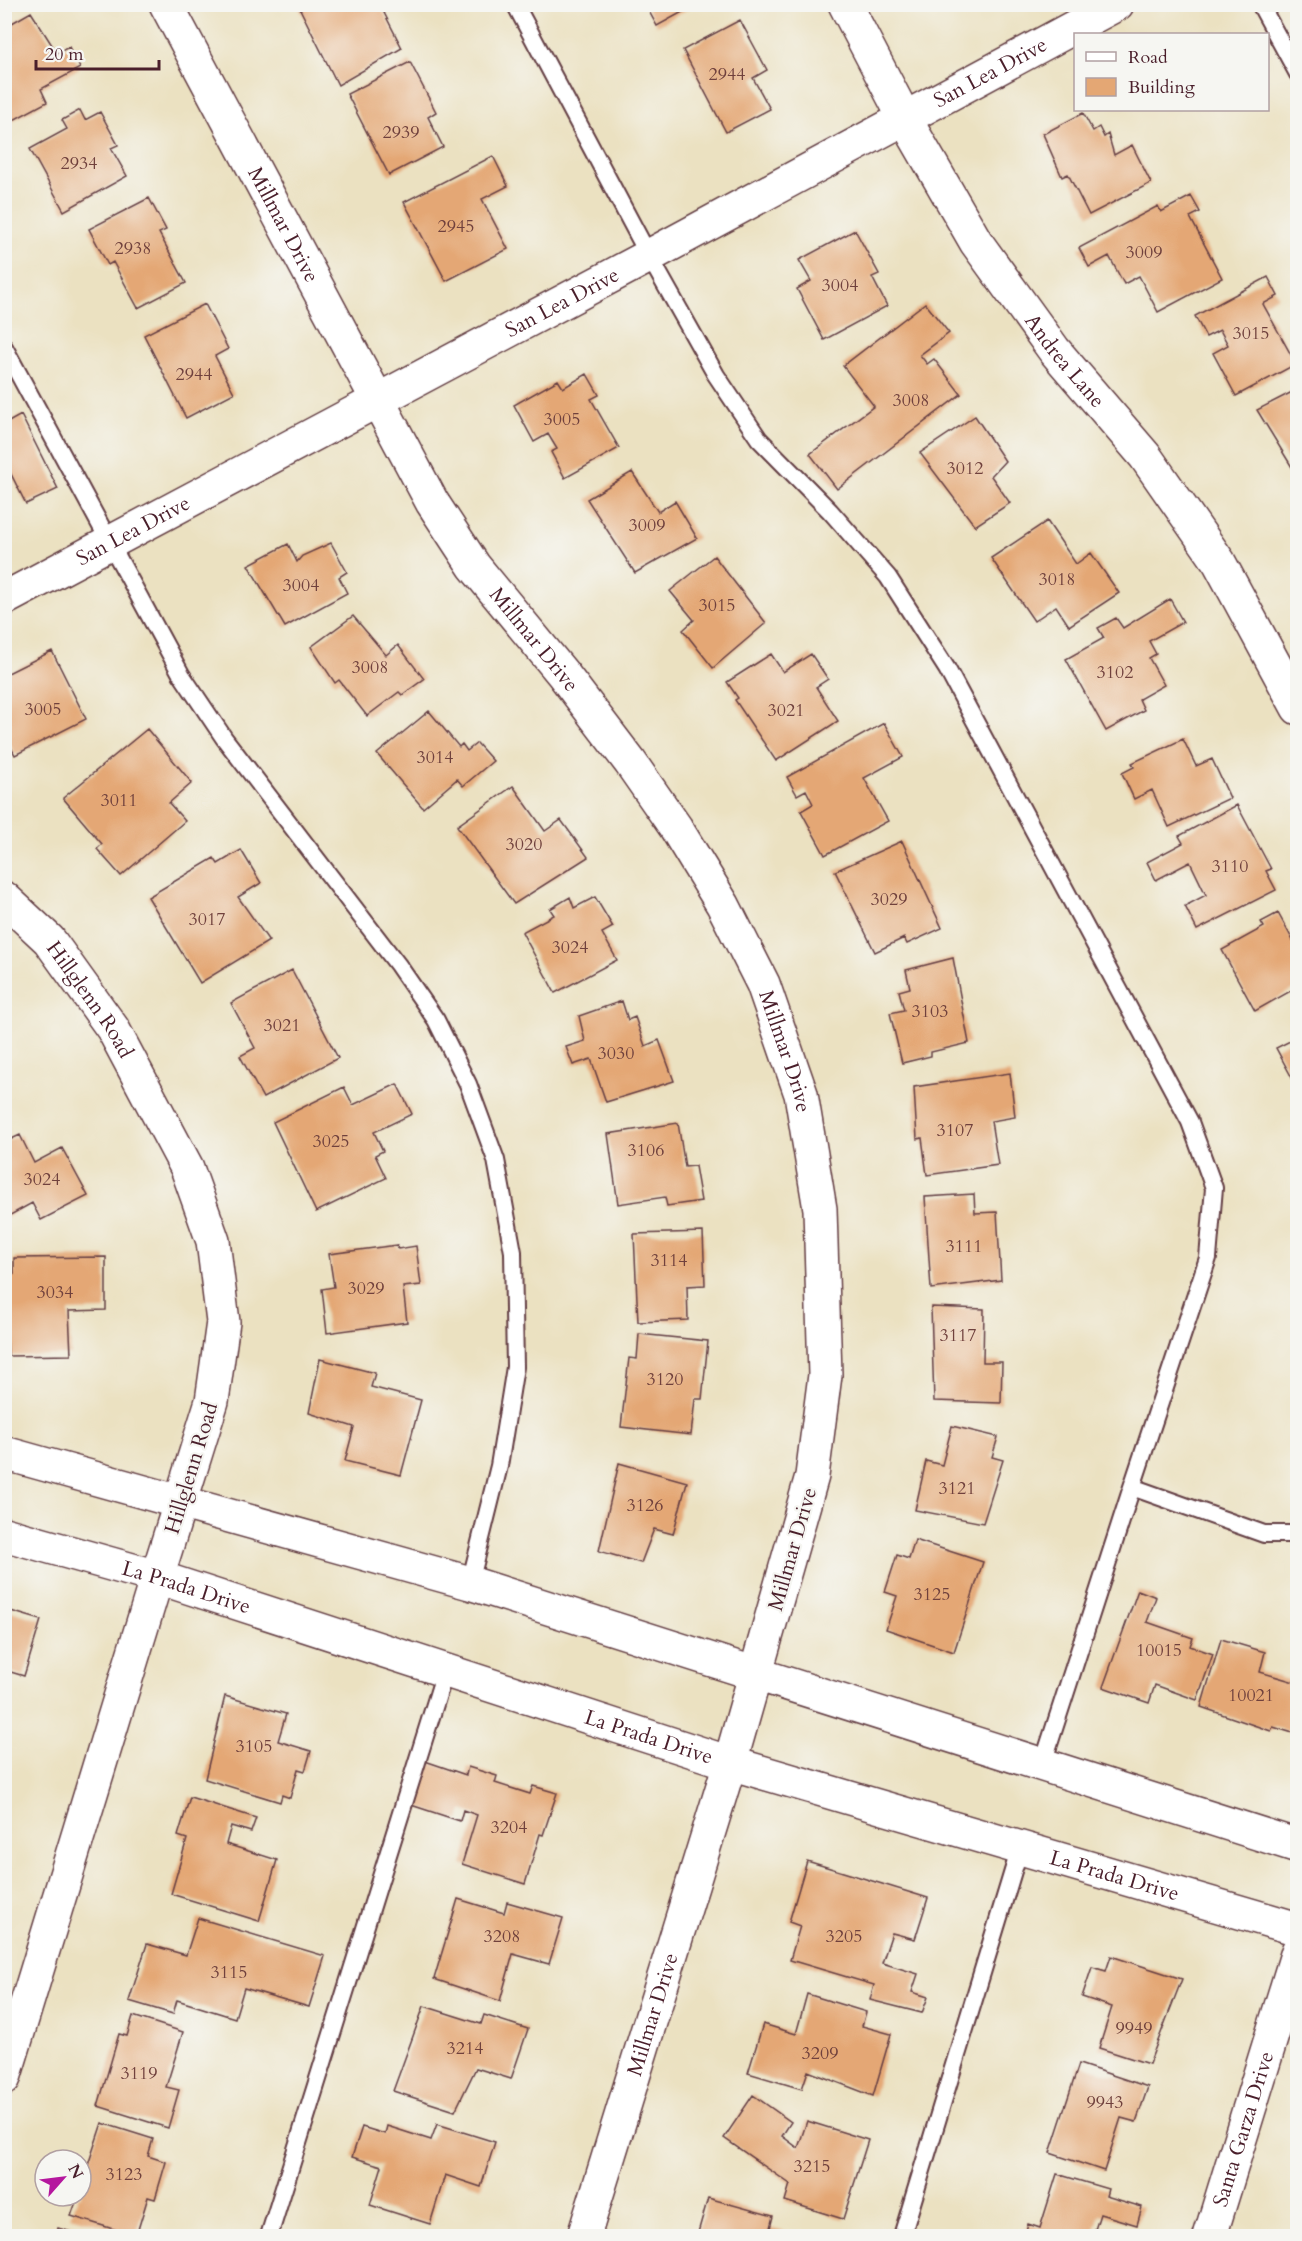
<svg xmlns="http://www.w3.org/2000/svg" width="1302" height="2241" font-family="Cardo,serif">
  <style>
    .building { fill: #e4a774 }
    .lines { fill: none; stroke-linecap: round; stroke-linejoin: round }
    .lane-casing { stroke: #623c42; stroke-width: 20 }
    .street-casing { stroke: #623c42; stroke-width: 36 }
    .secondary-casing { stroke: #623c42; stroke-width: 36 }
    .lane { stroke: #fff; stroke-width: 16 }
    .street { stroke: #fff; stroke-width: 33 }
    .secondary { stroke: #fff; stroke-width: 33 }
    .labels { text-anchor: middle; stroke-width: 4.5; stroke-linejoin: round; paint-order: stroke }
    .number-label { font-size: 18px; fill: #70413d }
    .street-label { font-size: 21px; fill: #4a1f2b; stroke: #f6f6f2 }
  </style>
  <rect width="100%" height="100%" fill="#f6f6f2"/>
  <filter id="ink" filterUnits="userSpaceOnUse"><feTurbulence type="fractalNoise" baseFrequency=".0167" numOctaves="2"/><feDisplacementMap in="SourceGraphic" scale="12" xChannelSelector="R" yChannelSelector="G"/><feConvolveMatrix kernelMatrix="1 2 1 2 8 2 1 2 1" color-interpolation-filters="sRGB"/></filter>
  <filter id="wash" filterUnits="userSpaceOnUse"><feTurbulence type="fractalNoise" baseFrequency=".008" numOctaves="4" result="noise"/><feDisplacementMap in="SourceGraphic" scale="24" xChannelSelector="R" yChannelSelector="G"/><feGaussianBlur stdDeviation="1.35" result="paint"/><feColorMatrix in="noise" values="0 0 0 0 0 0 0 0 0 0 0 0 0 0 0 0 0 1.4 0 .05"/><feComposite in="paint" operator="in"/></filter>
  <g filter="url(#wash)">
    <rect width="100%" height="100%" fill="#ebe1c1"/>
    <g id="blocks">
      <path class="building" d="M645,4H697L657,26Z
        M298,5H380L402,48L338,85Z
        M31,12L57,53L69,47L80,68L41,89L47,102L10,122L5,112V27Z
        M740,20L767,70L753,78L770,109L726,132L683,50Z
        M410,62L436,112L428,117L443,147L389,175L347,94Z
        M80,110L85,120L100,112L118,145L111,148L127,176L64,211L30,149L67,129L62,120Z
        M1083,113L1093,131L1099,127L1104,137L1108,134L1114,155L1132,145L1151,183L1089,215L1068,174L1062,177L1043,134Z
        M493,156L508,186L482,199L508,249L446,281L404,202Z
        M1191,196L1200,212L1190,217L1222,278L1158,312L1139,276L1124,284L1109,256L1089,267L1079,248L1158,206L1161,212Z
        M149,198L166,230L159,233L186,283L138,308L113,262L108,265L89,229Z
        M855,230L879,274L872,277L887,306L824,340L797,289L811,281L799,260Z
        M1268,277L1278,296L1263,304L1296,364L1236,396L1213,353L1228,345L1220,330L1206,337L1195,316Z
        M925,303L949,333L920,355L927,364L934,359L961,394L837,489L810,454L874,406L843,366Z
        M205,304L228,349L215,356L234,393L186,418L144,335Z
        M587,374L599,395L591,399L619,448L565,478L551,452L557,449L548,434L534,442L514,405L558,380L563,388Z
        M1298,389V477L1257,410Z
        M21,415L58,489L26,504L5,462V424Z
        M975,416L1005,461L991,476L1010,503L975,526L920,453Z
        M632,472L658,512L675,501L697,538L635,573L587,499Z
        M1047,521L1076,564L1091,553L1119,593L1069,626L1056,606L1034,621L991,558Z
        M331,543L347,572L339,577L347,593L285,627L248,565L288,544L297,562L302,556Z
        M714,556L766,623L713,668L683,630L694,620L670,591Z
        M1170,599L1183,622L1149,641L1156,654L1149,658L1164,685L1139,699L1144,710L1106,731L1066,659L1104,638L1098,628L1116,618L1123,628Z
        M353,616L386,655L398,645L424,679L402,695L399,692L367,716L339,680L335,683L311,647Z
        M52,651L86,719L15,755L4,734V675Z
        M771,654L783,672L811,654L828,679L816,687L838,721L776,761L735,700L738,698L727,682Z
        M429,711L459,747L462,744L467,751L477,743L493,761L463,786L457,779L423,808L377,754Z
        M884,723L903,757L864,778L888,821L825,855L801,811L813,804L806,790L797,795L787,777Z
        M147,729L192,783L169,803L185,821L121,876L97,849L102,844L63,798Z
        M1183,739L1196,766L1212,759L1230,798L1169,827L1152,790L1134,799L1122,773L1134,767L1132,763Z
        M513,786L545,831L561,820L588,857L514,904L457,826Z
        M1237,805L1271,869L1266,871L1276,890L1197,930L1185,906L1206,895L1190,862L1156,880L1147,862L1183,843L1179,836Z
        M902,841L942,928L907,944L904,938L875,952L835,871Z
        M241,850L261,883L238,897L269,941L200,983L148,897L214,858L218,864Z
        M570,897L574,908L595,897L613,927L602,933L617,960L555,993L522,932L554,915L550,909Z
        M1278,913L1298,950V996L1294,989L1255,1011L1222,950L1264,927L1261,922Z
        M953,958L969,1043L931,1052V1056L902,1063L890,1013L904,1010L899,991L910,988L906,970Z
        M292,970L338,1058L263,1098L240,1056L255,1048L231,1003Z
        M622,1001L628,1020L635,1017L645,1046L659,1040L674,1081L606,1102L591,1059L573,1065L566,1047L585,1041L579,1016Z
        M1298,1037V1089L1276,1048Z
        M1010,1073L1015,1117L991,1121L998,1165L927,1175L922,1138L917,1139L914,1087Z
        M397,1084L412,1114L374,1132L383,1151L375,1155L386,1178L316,1212L273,1122L344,1087L353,1105Z
        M678,1123L685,1167L695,1166L701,1201L667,1206L665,1197L618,1204L608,1134Z
        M20,1135L34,1163L62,1148L88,1196L41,1220L32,1203L5,1218V1142Z
        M974,1194L975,1213L997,1212L1001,1280L931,1289L925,1197Z
        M703,1232L705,1285L687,1286L688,1320L638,1322L634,1234Z
        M397,1245L398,1249L416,1246L421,1285L403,1287L407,1322L327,1333L322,1289L334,1287L329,1254Z
        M106,1257V1310L69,1311L71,1355L8,1356L7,1336H4V1274H14V1258Z
        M931,1307L984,1309L983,1362H1002L1001,1403L934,1401Z
        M639,1334L708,1341L702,1399H695L691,1435L621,1427L629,1358L637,1359Z
        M320,1359L375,1373L371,1387L421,1400L401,1475L345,1461L354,1427L309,1413Z
        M952,1426L998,1437L992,1457L1003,1460L983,1523L915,1510L926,1461L942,1465Z
        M619,1463L687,1482L673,1534L654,1529L641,1563L599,1551Z
        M915,1540L983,1562L954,1652L886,1629L897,1596L885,1592L897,1555L909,1559Z
        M1138,1590L1156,1597L1147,1622L1193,1638L1190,1646L1213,1654L1197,1700L1155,1685L1149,1703L1103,1687Z
        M4,1609L41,1620L24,1676L4,1670Z
        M1221,1639L1265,1652L1260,1672L1298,1683V1719L1293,1733L1273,1727L1271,1731L1201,1707Z
        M225,1696L286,1714L278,1741L311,1751L305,1771L298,1769L290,1798L282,1795L280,1802L205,1779Z
        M425,1761L466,1775L468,1767L497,1776L495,1783L530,1794L533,1786L557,1793L543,1835L540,1834L525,1884L462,1864L477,1815L463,1810L460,1821L411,1805Z
        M190,1797L256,1818L251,1832L231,1826L226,1844L277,1860L259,1921L171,1894L187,1839L178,1836Z
        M807,1861L928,1898L915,1939L892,1933L882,1963L918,1974L912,1992L928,1997L922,2013L870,2000L874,1985L790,1960L800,1926L789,1922Z
        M458,1899L504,1913L507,1902L563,1918L549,1964L513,1954L500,2001L434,1979Z
        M198,1918L325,1956L309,2007L244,1988L235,2018L177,2000L173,2014L129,2001L147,1944L186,1955Z
        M1111,1956L1182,1979L1149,2064L1099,2048L1112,2007L1082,1997L1092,1967L1106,1971Z
        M807,1994L866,2012L862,2026L891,2034L873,2096L808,2071L802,2089L748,2073L763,2024L796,2034Z
        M424,2006L481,2024L484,2015L528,2029L511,2079L476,2068L455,2111L393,2091Z
        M133,2016L183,2032L166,2087L179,2090L168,2128L98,2106L119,2034L127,2036Z
        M1079,2064L1148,2087L1136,2122L1121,2118L1104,2171L1050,2153Z
        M753,2095L791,2122L782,2136L798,2148L807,2121L868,2140L843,2219L785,2201L790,2184L724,2138Z
        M102,2123L153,2139L148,2156L166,2162L155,2199L148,2197L136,2236L71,2216L78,2196H81V2186Z
        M437,2124L495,2142L481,2187L445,2175L430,2224L370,2205L382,2166L352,2157L362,2127L385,2134L387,2126L431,2140Z
        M1057,2174L1108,2189L1106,2196L1142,2207L1137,2225L1100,2214L1093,2236H1025L1028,2224L1040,2228Z
        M708,2198L773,2216L770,2228L798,2236H697Z
        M58,2228L85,2236H56Z"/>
    </g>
  </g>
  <g filter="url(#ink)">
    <use href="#blocks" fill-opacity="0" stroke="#623c42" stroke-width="1.5"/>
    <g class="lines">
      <defs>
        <path id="lane" d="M515,4L649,256L716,375L759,439L830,511L888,577L947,669L1190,1122L1214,1188L1208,1258L1132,1487L1042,1766
          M1260,4L1298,74
          M4,347L181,674L224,738L398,965L436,1020L468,1084L496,1160L513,1252L515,1367L499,1466L470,1583
          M1132,1487L1264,1534H1298
          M269,2236L445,1672
          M902,2236L1020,1848"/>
        <g id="street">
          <path id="s1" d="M845,4L905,119L976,242L1054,350L1145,456L1219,562L1298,708"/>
          <path id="s2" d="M4,599L649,256L1117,4"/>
          <path id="s3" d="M4,898L49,940L113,1029L187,1168L213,1241L223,1322L212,1401L157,1577L4,2078"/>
          <path id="s4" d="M584,2236L730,1763"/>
          <path id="s5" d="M1210,2236L1298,1951"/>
        </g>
        <g id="secondary">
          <path id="s6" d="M166,4L432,502L474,566L563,674L630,762L676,828L723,905L763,984L801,1094L820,1209L825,1375L812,1476L730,1763"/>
          <path d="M4,1453L470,1583L1298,1846"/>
          <path id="s7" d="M4,1534L157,1577L730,1763L1298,1929"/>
        </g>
      </defs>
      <use href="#lane" class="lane-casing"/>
      <use href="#street" class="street-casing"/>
      <use href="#secondary" class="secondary-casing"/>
      <use href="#lane" class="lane"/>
      <use href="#street" class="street"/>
      <use href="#secondary" class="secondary"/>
    </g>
  </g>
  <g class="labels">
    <g class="number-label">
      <text x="727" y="80">2944</text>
      <text x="401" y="138">2939</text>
      <text x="79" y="169">2934</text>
      <text x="456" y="232">2945</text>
      <text x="133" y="254">2938</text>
      <text x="1144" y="258">3009</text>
      <text x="840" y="291">3004</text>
      <text x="1251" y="339">3015</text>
      <text x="194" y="380">2944</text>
      <text x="911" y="406">3008</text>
      <text x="562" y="425">3005</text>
      <text x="965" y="474">3012</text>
      <text x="647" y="531">3009</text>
      <text x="1057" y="585">3018</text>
      <text x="301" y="591">3004</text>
      <text x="717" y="611">3015</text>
      <text x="370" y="673">3008</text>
      <text x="1115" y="678">3102</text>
      <text x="43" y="715">3005</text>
      <text x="786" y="716">3021</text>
      <text x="435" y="763">3014</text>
      <text x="119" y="806">3011</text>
      <text x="524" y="850">3020</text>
      <text x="1230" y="872">3110</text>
      <text x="889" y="905">3029</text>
      <text x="207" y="925">3017</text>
      <text x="570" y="953">3024</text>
      <text x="930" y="1017">3103</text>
      <text x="282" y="1031">3021</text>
      <text x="616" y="1059">3030</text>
      <text x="955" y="1136">3107</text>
      <text x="331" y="1147">3025</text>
      <text x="646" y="1156">3106</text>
      <text x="42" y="1185">3024</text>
      <text x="964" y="1252">3111</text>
      <text x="669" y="1266">3114</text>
      <text x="366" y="1294">3029</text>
      <text x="55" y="1298">3034</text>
      <text x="958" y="1341">3117</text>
      <text x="665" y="1385">3120</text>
      <text x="957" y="1494">3121</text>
      <text x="645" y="1511">3126</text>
      <text x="932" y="1600">3125</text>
      <text x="1159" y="1656">10015</text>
      <text x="1251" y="1701">10021</text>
      <text x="254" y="1752">3105</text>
      <text x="509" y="1833">3204</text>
      <text x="502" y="1942">3208</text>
      <text x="844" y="1942">3205</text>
      <text x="229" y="1978">3115</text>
      <text x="1134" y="2034">9949</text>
      <text x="465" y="2054">3214</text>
      <text x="820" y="2059">3209</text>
      <text x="139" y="2079">3119</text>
      <text x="1105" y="2108">9943</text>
      <text x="812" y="2172">3215</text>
      <text x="124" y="2180">3123</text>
    </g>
    <g class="street-label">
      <text dy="7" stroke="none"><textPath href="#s2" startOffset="1118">San Lea Drive</textPath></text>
      <text dy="7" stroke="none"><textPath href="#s6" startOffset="250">Millmar Drive</textPath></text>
      <text dy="7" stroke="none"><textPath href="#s2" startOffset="632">San Lea Drive</textPath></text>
      <text dy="7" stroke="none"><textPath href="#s1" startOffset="420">Andrea Lane</textPath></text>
      <text dy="7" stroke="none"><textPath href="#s2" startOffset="146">San Lea Drive</textPath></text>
      <text dy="7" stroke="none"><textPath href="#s6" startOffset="736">Millmar Drive</textPath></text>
      <text dy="7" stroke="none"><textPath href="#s3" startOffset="134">Hillglenn Road</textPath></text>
      <text dy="7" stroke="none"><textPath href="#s6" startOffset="1222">Millmar Drive</textPath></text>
      <text transform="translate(191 1468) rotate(-73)" y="7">Hillglenn Road</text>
      <text transform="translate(792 1549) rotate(-74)" y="7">Millmar Drive</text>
      <text dy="7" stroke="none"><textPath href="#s7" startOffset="190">La Prada Drive</textPath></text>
      <text dy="7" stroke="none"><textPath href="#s7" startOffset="676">La Prada Drive</textPath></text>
      <text dy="7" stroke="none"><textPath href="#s7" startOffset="1162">La Prada Drive</textPath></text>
      <text dy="7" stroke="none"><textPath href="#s4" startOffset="232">Millmar Drive</textPath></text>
      <text dy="7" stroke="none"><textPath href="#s5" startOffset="112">Santa Garza Drive</textPath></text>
    </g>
  </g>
  <rect width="1302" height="2241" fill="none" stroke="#f6f6f2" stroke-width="24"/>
  <rect x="1074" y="33" width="195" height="78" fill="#f6f6f2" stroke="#b1a0a2" stroke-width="1.5"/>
  <rect x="1086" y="52" width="30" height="9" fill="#ffffff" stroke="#b1a0a2" stroke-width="1.5"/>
  <text x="1128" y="63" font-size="18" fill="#4a1f2b">Road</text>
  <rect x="1086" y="78" width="30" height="18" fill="#e4a774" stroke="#b1a0a2" stroke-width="1.5"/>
  <text x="1128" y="93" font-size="18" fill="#4a1f2b">Building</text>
  <g transform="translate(63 2178) rotate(62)"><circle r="28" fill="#f6f6f2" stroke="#b1a0a2" stroke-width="1.5"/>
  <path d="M0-4.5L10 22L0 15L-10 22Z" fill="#b5179e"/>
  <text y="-9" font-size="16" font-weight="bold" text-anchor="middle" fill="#4a1f2b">N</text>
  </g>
  <path d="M36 60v9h123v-9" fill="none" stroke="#4a1f2b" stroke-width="3"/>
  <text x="45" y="60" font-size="18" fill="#4a1f2b" stroke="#f6f6f2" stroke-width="4.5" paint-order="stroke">20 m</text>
</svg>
